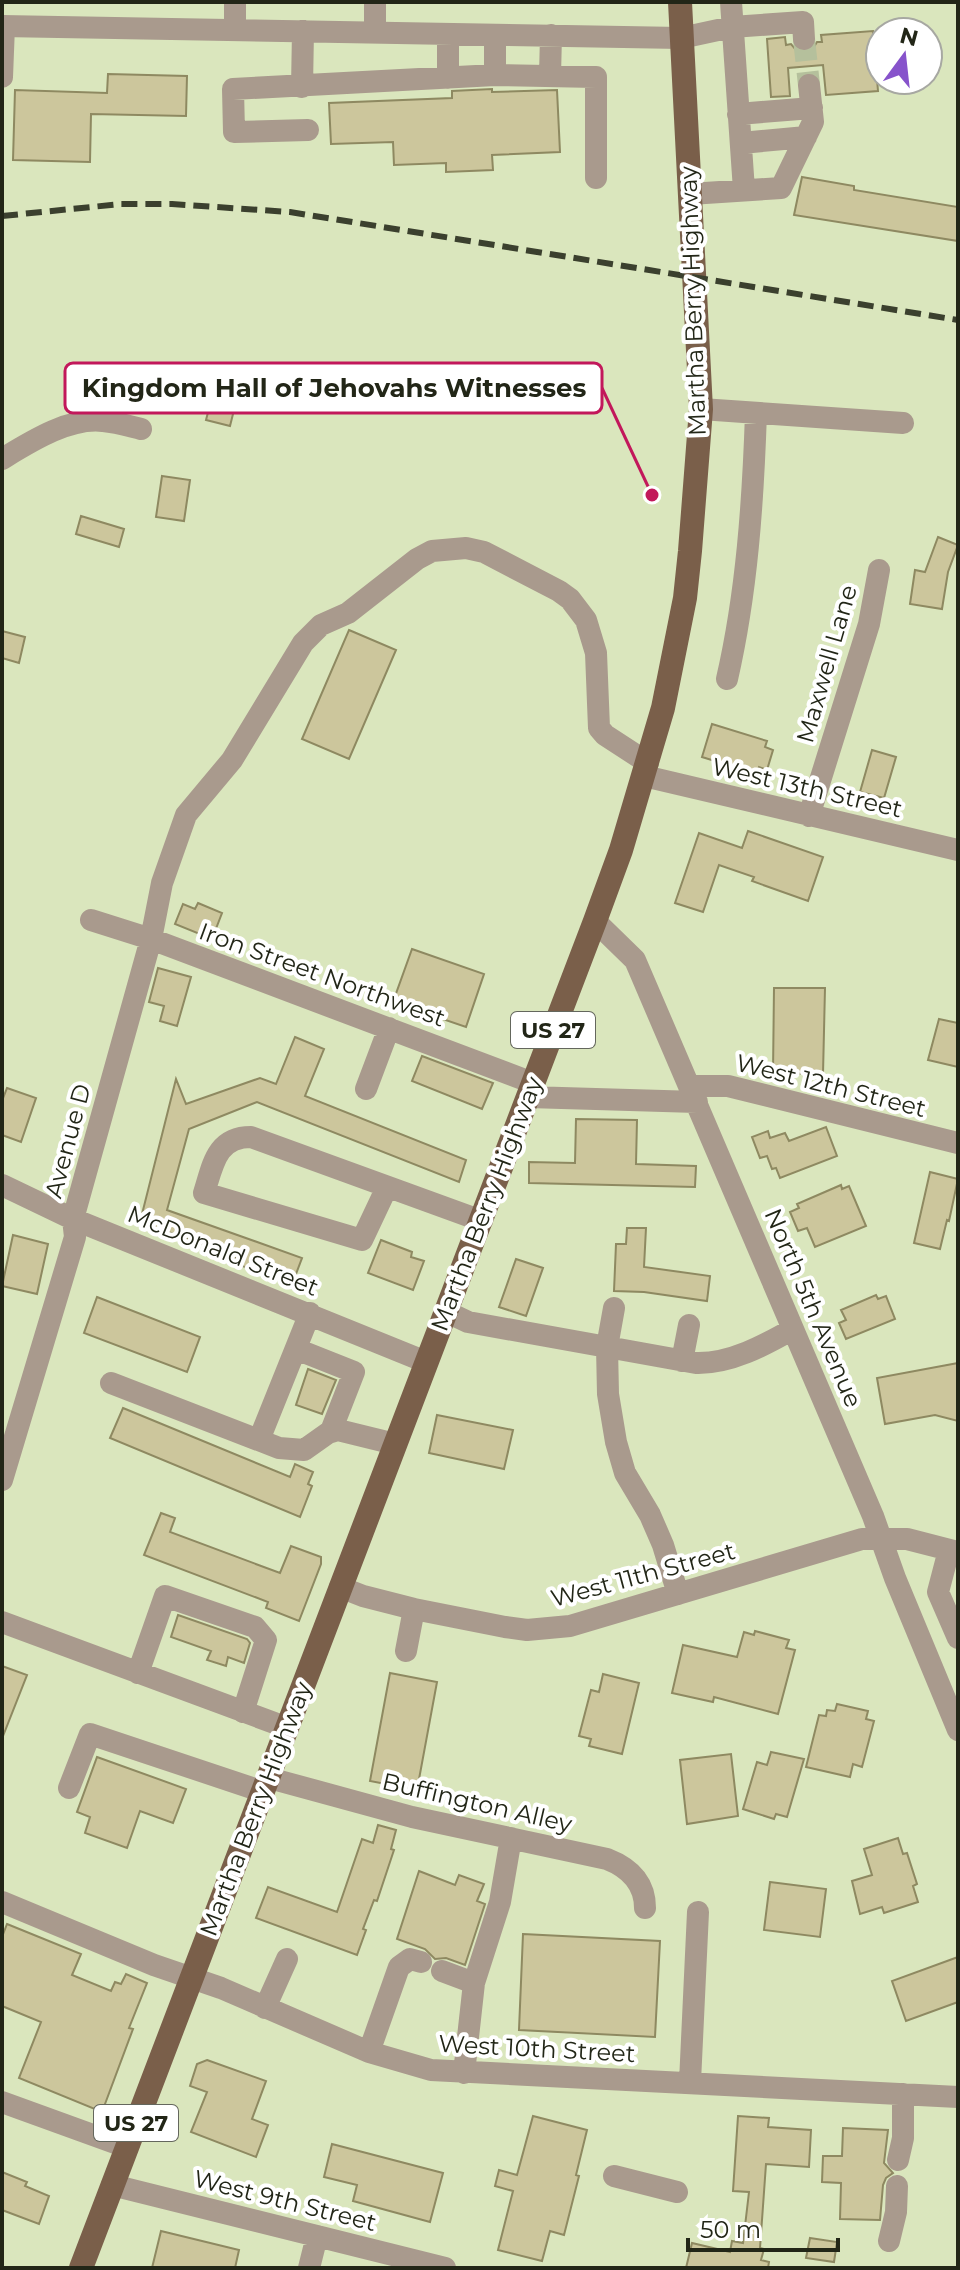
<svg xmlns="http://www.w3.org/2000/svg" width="960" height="2270" font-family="Montserrat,sans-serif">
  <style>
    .building { fill: #ccc69c; stroke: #8e8961; stroke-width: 2 }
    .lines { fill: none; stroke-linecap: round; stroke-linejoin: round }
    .minor-tunnel { stroke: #b5c09c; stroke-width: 22; stroke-dasharray: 22 11; stroke-linecap: butt }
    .minor { stroke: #a99a8d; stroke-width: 22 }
    .major { stroke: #7a5f4a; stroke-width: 24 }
    .rail { stroke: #3b402e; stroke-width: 6; stroke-dasharray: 16 8; stroke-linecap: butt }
    .labels { text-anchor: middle; stroke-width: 8; stroke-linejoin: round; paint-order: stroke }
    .shield { fill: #fff; stroke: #64675d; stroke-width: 2 }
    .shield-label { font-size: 22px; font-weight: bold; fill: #222617 }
    .street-label { font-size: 24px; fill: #222617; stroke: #fff }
    .leader { fill: none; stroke: #c2185b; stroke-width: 3 }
    .callout-dot { fill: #c2185b; stroke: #fff; stroke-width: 3 }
    .callout { fill: #fff; stroke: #c2185b; stroke-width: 3 }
    .callout-label { font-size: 26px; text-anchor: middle; font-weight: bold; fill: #222617 }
  </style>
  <rect width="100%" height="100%" fill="#dae6bd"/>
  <path class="building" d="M873,31L878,91L826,95L823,65L788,68L790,96L771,97L767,39L785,37L786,45L791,44L797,51L806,53L812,50L817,42H822L821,35Z
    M108,74L187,76L186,116L91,114L90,162L13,160L15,90L107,93Z
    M492,89V92L557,90L560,152L492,155L493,170L446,172V163L394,165L393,142L331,144L329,103L452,98V91Z
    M802,177L854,186V190L958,207V241L794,215Z
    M212,397L236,402L230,426L206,420Z
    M162,476L190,480L184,521L156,517Z
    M81,516L124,529L119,547L76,534Z
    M938,537L958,545L948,572L942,609L910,604L915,570L925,572Z
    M349,630L396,650L349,759L302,739Z
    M2,631L25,637L19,663L2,658Z
    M712,724L767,741L765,747L773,750L767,770L759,767L757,774L702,757Z
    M872,750L896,757L884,798L860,792Z
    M748,831L823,857L808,901L752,881L754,877L719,865L703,912L675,903L699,833L742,848Z
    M198,903L222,913L212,939L175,924L183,904L195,909Z
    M412,949L484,974L466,1027L393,1002Z
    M158,968L191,977L177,1026L160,1021L164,1006L149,1002Z
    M774,988H825L823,1074L773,1073Z
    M939,1019L958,1023V1067L928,1060Z
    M295,1037L324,1049L305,1096L466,1160L459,1182L257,1102L189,1129L167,1210L302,1258L293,1282L255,1267L254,1270L233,1263L236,1256L140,1222L176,1079L186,1104L260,1078L276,1084Z
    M422,1056L493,1083L482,1109L412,1081Z
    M7,1088L36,1098L21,1142L2,1135V1101Z
    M576,1119L637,1120L636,1164L696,1166L695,1187L529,1183V1162L575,1163Z
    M826,1127L837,1156L780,1178L776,1168L772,1169L767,1156L760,1158L752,1137L768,1131L770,1138L785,1133L789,1141Z
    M930,1172L958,1179L949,1221L947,1220L940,1249L914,1243Z
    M841,1185L842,1189L849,1186L866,1226L815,1247L807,1228L798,1231L790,1212L799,1208L797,1204Z
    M627,1228H646L644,1267L710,1276L707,1301L644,1292L614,1291L616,1244H626Z
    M13,1235L48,1244L37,1294L2,1286Z
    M381,1240L412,1252L411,1257L424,1261L413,1290L368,1273Z
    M516,1259L543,1268L526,1316L499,1307Z
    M876,1295L878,1299L886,1296L895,1319L846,1339L839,1323L846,1320L841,1310Z
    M97,1297L200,1337L187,1372L84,1333Z
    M958,1363V1421L935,1415L885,1424L877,1378Z
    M308,1369L336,1380L322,1414L296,1405Z
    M123,1408L290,1477L295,1464L313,1472L308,1484L312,1486L300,1517L110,1438Z
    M437,1415L513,1430L504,1469L429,1453Z
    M161,1513L175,1518L170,1532L280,1573L291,1546L321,1557V1564L299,1621L266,1608L268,1602L144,1555Z
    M178,1615L247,1639L250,1643L244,1663L228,1657L226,1666L207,1660L211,1651L171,1637Z
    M755,1631L789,1640L786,1648L795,1650L778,1714L714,1697L713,1702L672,1693L683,1645L737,1657L744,1632L754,1635Z
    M2,1666L27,1675L3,1736H2Z
    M390,1673L437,1682L417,1790L370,1781Z
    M603,1674L639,1683L622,1754L589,1746L591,1739L579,1736L591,1690L599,1692Z
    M837,1704L868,1711L866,1719L874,1721L862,1767L853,1764L850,1777L806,1767L819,1715L826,1716L827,1710L835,1711Z
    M771,1752L804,1759L787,1817L776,1814L774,1819L743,1809L757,1762L767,1765Z
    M731,1754L738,1816L687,1824L680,1760Z
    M97,1757L186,1789L173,1823L140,1811L127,1848L85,1833L90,1817L77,1812Z
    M378,1825L396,1830L391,1849L394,1850L377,1901L374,1900L363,1929L366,1930L357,1955L256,1918L268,1887L337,1912L362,1839L373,1843Z
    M898,1838L903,1854L907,1853L917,1884L913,1886L918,1902L884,1913L882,1907L860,1914L852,1881L872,1875L864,1849Z
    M419,1871L455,1885L459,1875L484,1884L477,1901L485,1904L465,1965L446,1958L435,1959L425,1949L397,1939Z
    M770,1882L826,1889L820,1937L764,1930Z
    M7,1924L81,1954L72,1975L111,1991L115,1982L121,1984L126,1974L147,1983L129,2028L133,2029L102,2112L19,2078L41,2022L2,2006V1937Z
    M523,1934L660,1941L655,2037L519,2030Z
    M958,1957V2002L906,2021L892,1981Z
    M207,2060L266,2081L252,2119L268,2125L256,2157L191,2132L207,2092L190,2086L197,2064Z
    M533,2116L587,2130L576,2175L579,2176L564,2235L550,2231L542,2261L498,2250L513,2191L495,2186L499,2170L517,2175Z
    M738,2116L769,2118L768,2127L811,2130L809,2167L766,2164L760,2248L764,2249L761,2260L769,2262L768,2268H686L692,2243L730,2252L732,2241L743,2243L749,2192L733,2191Z
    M843,2128L888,2130L884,2163L893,2173L886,2178L883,2185L880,2220L840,2219L841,2183L822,2182L823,2156H842Z
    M332,2144L443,2173L430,2222L353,2201L357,2185L324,2177Z
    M2,2172L27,2182L25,2186L49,2196L39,2224L2,2210Z
    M161,2231L239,2250L235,2268H152Z
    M810,2238L837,2242L834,2262L806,2258Z"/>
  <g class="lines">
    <path class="minor-tunnel" d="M804,39L809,85"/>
    <path class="minor" d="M731,2L744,190
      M2,26L681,38L732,27L803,22L804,39
      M235,30V2
      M375,32V2
      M495,75V35
      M550,76L551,35
      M2,77L4,26
      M448,78V34
      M302,87L303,31
      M738,114L812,108
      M308,130L234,132L233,89L495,75L596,77V178
      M741,143L806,137
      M690,194L781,188L813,122L809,85
      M701,409L903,423
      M2,459C30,442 69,417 103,421C116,422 129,426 141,429
      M727,679C747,592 753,502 756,413
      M644,776L958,850
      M809,816L869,624L879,570
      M91,920L151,939L533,1083
      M595,921L635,960L873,1516L895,1578L958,1730
      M691,1086H728L958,1143
      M366,1089L389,1028
      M528,1097L697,1102
      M2,1185L73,1219L426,1362
      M387,1187L362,1240L204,1193C213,1165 216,1137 251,1137L482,1221
      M614,1308L607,1347L608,1394L616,1442L625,1473L650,1515L663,1545L678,1594
      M447,1312L468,1322L696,1363C730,1364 765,1345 793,1329
      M296,1349L354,1372L331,1431
      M682,1361L689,1325
      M111,1383L279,1448L304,1450L328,1433L338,1430L395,1444
      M259,1440L310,1313
      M2,1480L75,1237L73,1219L151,939L162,883L186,815L232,760L303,643L321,625L348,613L417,559L432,551L466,548L484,552L559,591L570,599L586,620L596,653L599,728L605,735L648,763
      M949,1550L938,1592L958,1638
      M340,1587L363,1596L414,1609L505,1627L527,1630L570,1626L862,1539H907L958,1552
      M2,1622L288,1728
      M406,1651L414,1609
      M138,1673L165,1596L255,1627L266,1640L243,1712
      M269,1778L412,1817L607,1859C630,1868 645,1883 645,1908
      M69,1788L90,1734L264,1792
      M2,1902L154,1965L221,1988L369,2052L431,2070L958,2097
      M442,1971L474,1983
      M265,2008L287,1959
      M369,2052L399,1967L410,1959L421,1962
      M464,2073L474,1983L500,1902L511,1838
      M690,2082L698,1912
      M2,2102L126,2147
      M898,2160L903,2138V2094
      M614,2176L677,2192
      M112,2185L445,2268
      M889,2241L896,2212L897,2186
      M309,2268L317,2236"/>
    <path class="major" d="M81,2268L595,921L621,850L663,708L685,598L690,551L701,409L680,2"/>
    <path class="rail" d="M2,216L121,204H172L290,212L958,320"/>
  </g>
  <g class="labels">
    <g class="shield">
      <rect x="511" y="1012" width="84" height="36" rx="6"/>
      <rect x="94" y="2105" width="84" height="36" rx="6"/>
    </g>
    <g class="shield-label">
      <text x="553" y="1038">US 27</text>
      <text x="136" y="2131">US 27</text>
    </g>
    <g class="street-label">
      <text transform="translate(693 301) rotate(-92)" y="8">Martha Berry Highway</text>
      <text transform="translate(827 664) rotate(-74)" y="8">Maxwell Lane</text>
      <text transform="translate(807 788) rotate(13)" y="8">West 13th Street</text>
      <text transform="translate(322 975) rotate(20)" y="8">Iron Street Northwest</text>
      <text transform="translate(831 1086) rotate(14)" y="8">West 12th Street</text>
      <text transform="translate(68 1141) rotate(-75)" y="8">Avenue D</text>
      <text transform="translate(487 1204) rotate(-69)" y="8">Martha Berry Highway</text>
      <text transform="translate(223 1251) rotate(22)" y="8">McDonald Street</text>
      <text transform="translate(813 1308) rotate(67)" y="8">North 5th Avenue</text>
      <text transform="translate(643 1575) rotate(-15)" y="8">West 11th Street</text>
      <text transform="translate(477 1803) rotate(13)" y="8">Buffington Alley</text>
      <text transform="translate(256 1809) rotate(-69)" y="8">Martha Berry Highway</text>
      <text transform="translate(537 2049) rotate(3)" y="8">West 10th Street</text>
      <text transform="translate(285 2201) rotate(14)" y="8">West 9th Street</text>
    </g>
  </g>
  <path class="leader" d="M652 495L602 388"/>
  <circle class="callout-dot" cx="652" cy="495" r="8"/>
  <rect class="callout" x="65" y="363" width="537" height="50" rx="8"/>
  <g class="callout-label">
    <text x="334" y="397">Kingdom Hall of Jehovahs Witnesses</text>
  </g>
  <rect width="960" height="2270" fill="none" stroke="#222617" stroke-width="8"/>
  <g transform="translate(904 56) rotate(15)"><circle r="38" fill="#ffffff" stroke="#a7a8a2" stroke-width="2"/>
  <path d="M0-6L14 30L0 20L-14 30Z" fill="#8753cb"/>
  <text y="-12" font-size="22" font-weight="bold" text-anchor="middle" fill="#222617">N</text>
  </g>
  <path d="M688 2238v12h150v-12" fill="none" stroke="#222617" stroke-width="4"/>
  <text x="700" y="2238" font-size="24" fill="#222617" stroke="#ffffff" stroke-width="6" paint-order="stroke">50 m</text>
</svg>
